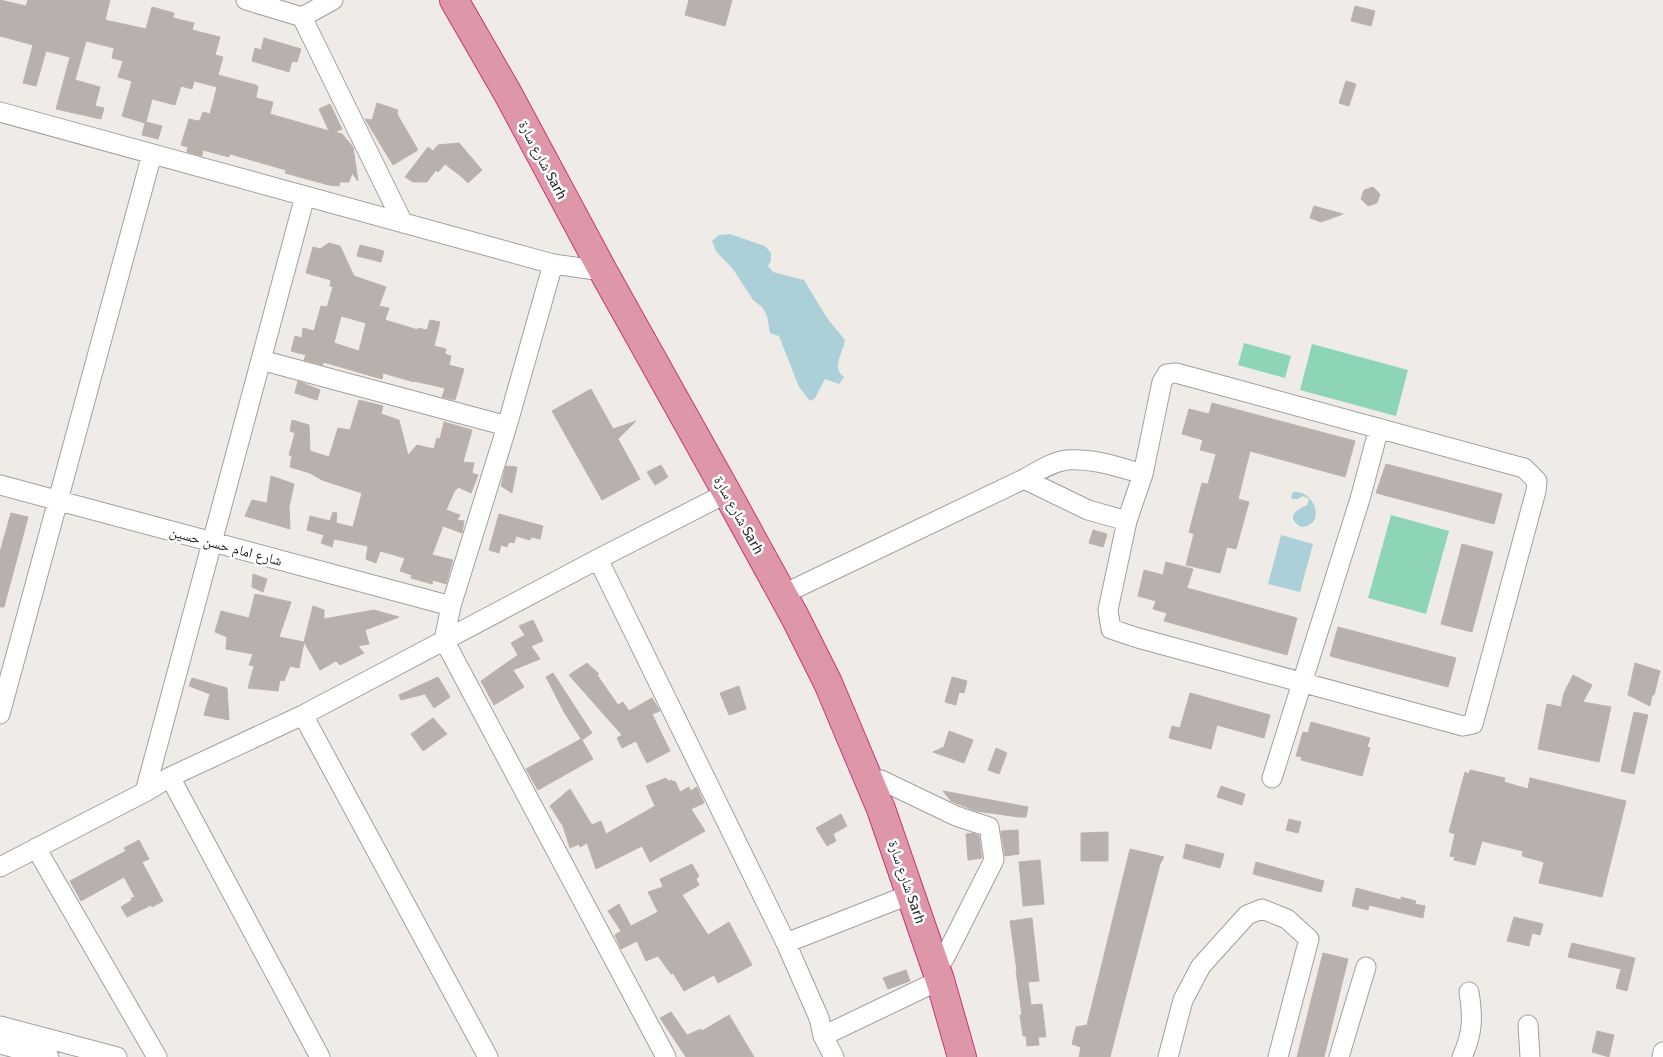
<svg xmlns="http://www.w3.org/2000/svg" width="1663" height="1057" font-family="'Fira Sans','Noto Naskh Arabic',sans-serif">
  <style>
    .pitch { fill: #8dd5b5 }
    .water { fill: #acd0d8 }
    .building { fill: #b8b0ac; stroke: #bfb2aa; fill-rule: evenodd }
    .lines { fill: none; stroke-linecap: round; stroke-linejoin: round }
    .minor-casing { stroke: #a0a0a0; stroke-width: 21 }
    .highway-casing { stroke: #c83873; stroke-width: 30 }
    .minor { stroke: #fff; stroke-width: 19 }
    .highway { stroke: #de97a8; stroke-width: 28 }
    .labels { text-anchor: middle; stroke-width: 5; stroke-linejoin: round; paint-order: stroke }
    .street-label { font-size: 14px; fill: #1f1f1f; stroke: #fff }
  </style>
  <rect width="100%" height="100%" fill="#efebe6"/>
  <path class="pitch" d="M1244,343L1291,356L1285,378L1238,365Z
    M1312,344L1408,370L1396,416L1300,390Z
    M1391,515L1449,531L1426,614L1368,598Z"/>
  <path class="water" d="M730,234L765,246L771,253V261L768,266L773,272L804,280L827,318L845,340C843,353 831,368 844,377L839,384L825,379L815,398L810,401L799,387L779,336L770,333L767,316L763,308L753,300L733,269L716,251L712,241L719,235Z
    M1293,492C1314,489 1328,525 1301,527C1285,517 1296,510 1307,505L1309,499L1303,496L1298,499H1292L1291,497Z
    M1281,535L1313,544L1300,592L1268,584Z"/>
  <path class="building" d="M0,0L26,6L28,0H110L105,20L146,29L152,7L174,13L173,18L194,23L192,30L220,37L215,55L223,57L218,75L256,85L258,87L256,98L273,102L270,114L329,131L319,109L330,104L342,129L335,132L342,134L353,147L358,181L352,173L349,182H340L339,186L329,185L285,173L286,170L230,154L229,157L203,150L202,156L187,152L188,147L181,145L189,119L198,121L200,120L203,112L210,114L217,87L194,81L192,89L181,86L175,105L152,99L146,122L162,126L158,139L142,135L145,123L122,116L132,81L118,77L123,61L112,58L114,48L86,41L75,80L100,87L95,106L104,108L101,119L56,109L70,57L46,51L36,86L23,83L33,45L0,36Z
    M689,0H732L725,26L685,15Z
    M1355,6L1375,11L1371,26L1351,21Z
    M264,38L301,49L297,62L292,61L289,72L252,61L255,48L261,50Z
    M1346,81L1356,84L1349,106L1339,103Z
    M377,103L398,110L397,114L418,150L393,165L365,119L372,120Z
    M459,143L482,170L468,183L462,177L445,164L438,172L436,170L427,182H413L405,177L428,147L433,151L438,145Z
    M1373,187L1380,194L1377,203L1368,206L1361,199L1364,190Z
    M1314,206L1343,214L1321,222L1310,218Z
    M329,243L340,246L354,276L386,287L379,306L389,308L385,320L418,330V328L427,330L430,320L440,322L434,346L446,349L445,354L451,356L449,365L464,369L455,400L442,397L445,388L414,381V382L383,373L382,379L323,362V365L304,360L306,355L291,351L295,336L302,338L303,328L314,331L321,306L327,307L333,287L330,286L331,280L306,273L313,247L320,249ZM341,316L366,323L359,351L334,343Z
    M360,245L384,251L381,262L357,256Z
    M298,381L320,390L317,400L295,393Z
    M591,389L613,429L636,421L618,439L640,479L602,500L552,411Z
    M359,400L383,406L381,414L399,420L408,455L417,445L434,449L437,438L440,439L444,422L472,430L463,462L474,463L472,473L478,475L471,493L458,487L456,490H455L446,510L460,515L457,520L464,521L462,533L443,526L432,555L453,560L446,584L433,580L432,584L411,578L412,575L400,571L405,558L380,551L376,563L366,559L368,546L334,539L332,547L321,543L324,535L307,530L310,516L330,521L333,512L337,513L336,523L353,527L362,493L322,480L310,473L290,467L292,456L289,455L295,433L290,431L292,420L309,425L310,451L329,457L338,428L350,430Z
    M1212,403L1355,441L1345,477L1250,451L1238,499L1249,502L1236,549L1227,547L1220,573L1186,565L1194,534L1189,532L1202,483L1208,484L1216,454L1200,450L1203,440L1182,434L1189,409L1209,414Z
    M1386,464L1502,494L1494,524L1376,493Z
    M661,465L668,477L655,485L647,472Z
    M506,466L517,467L512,493L501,486Z
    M271,476L294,484L289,507L290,529L245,516L252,500L267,503Z
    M11,513L28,517L4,607H0V552Z
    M499,514L543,526L540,539L531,537L530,540L516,536L514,543L509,542L507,547L501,545L499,553L489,550Z
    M1093,530L1107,534L1103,547L1089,543Z
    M1462,544L1493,552L1472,632L1441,624Z
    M1166,562L1193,569L1187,588L1297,618L1287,655L1164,621L1167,613L1153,609L1156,601L1138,596L1144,570L1163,575Z
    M253,574L267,579L263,592L252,587Z
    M255,594L291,602L279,637L304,642L299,668L290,666L284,681L280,680L278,691L248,688L254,666L249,665L253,654L226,649L227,637L215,632L221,611L249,618Z
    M313,606L324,610V619L374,610L399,617L365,630L369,644L358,646L364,653L340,665L336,661L320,670L304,642Z
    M533,620L543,641L531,646L540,659L513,670L524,687L494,705L481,681L518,655L511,643L525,635L519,626Z
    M1338,627L1456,658L1448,687L1330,656Z
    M587,663L599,674L597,675L618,705L623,702L629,711L652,698L660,711L652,714L670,751L647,763L636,741L622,748L617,738L622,735L569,675Z
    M1635,663L1660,671L1654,695H1652L1650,706L1628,695Z
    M553,673L592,733L582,740L593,759L538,790L526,769L581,739L564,712L546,677Z
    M1573,675L1592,685L1583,702L1611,707L1599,762L1538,749L1547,704L1561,707L1564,693Z
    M438,677L450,697L434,708L425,694L401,700L399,695Z
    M952,677L967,681L964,693L959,692L956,705L945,702Z
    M192,678L227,688L229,720L204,715L210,694L189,686Z
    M739,686L746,709L729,715L720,693Z
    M1190,693L1270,715L1264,738L1217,725L1211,749L1169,738L1172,726L1180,728Z
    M1634,712L1648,715L1634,774L1621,771Z
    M433,718L447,734L423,751L411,734Z
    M1311,722L1370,738L1367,747L1370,748L1362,776L1301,760L1302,757L1296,756L1303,732L1308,733Z
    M949,731L973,740L964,763L933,752L944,747Z
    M996,748L1007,753L999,774L988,770Z
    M1470,770L1505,778L1504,782L1528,789L1530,778L1626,801L1602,897L1539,883L1544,862L1522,856L1523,851L1482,841L1475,865L1454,860L1455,857L1450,856L1455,834L1449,832L1465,772L1469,774Z
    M666,778L668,781L672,780L673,782L675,781L680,792L689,787L690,791L697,787L704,803L691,809L705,831L650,862L642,846L596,869L587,843L580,847L579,844L570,848L563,826L550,806L570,789L592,825L601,821L606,834L655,806L646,786Z
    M1221,786L1245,794L1242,805L1217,797Z
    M943,791L1028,807L1026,817H1019L976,811L951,801Z
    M841,814L847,826L833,834L836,841L827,846L816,828Z
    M1289,819L1301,822L1298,833L1286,830Z
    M1018,830L1019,854L1005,856L1001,831Z
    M1108,832V861H1081V833Z
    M973,833L979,836L982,858L968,860L966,834Z
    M139,840L149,859L142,862L163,901L152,907L151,905L127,917L121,907L132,900L131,898L135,897L124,877L81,901L70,881L126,851L124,848Z
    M1186,844L1224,854L1220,868L1183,858Z
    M1130,849L1164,857L1160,864L1110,1057H1079L1081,1047L1072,1044L1076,1027L1087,1025Z
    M1040,860L1044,904L1023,906L1019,862Z
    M1256,862L1324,881L1321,892L1253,874Z
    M692,864L699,876L696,879L699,885L682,895L708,935L729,922L752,965L718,983L714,975L684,991L673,973L671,974L658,956L646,961L637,941L621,949L615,935L621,931L608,911L619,904L631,926L658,912L648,892L663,887L660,879Z
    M1356,888L1401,900V897L1416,901L1415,904L1425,906L1423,918L1369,905L1368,910L1352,906Z
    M1514,917L1543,924L1540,935L1532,933L1529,946L1507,941Z
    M1032,918L1039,981L1028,982L1031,1005L1042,1004L1046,1037H1038L1039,1045L1027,1046L1026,1036H1023L1020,1015H1022L1016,971H1017L1010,921Z
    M1572,943L1635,958L1627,991L1616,988L1621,969L1568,957Z
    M1323,953L1348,959L1324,1057H1297Z
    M906,970L910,981L888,989L883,978Z
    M671,1012L687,1035L701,1029L702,1031L729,1015L754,1057H686L660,1018Z
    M1597,1031L1614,1035L1609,1057L1592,1052Z"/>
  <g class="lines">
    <defs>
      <path id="minor" d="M246,0L302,17L333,0
        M302,17L403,223
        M0,112L553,264L603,271
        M553,264L507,426L451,606L444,640L666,1057
        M261,360L507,426
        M1176,373L1524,468L1537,481L1536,491L1473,724L1463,726L1138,638L1111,629L1108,610L1127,521L1143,474L1162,382L1167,374Z
        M1024,479L1088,510L1127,521
        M0,485L451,606
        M598,559L786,943L819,1018L823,1036L834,1057
        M794,589L1024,479C1037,472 1051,462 1067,460C1093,458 1118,467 1143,474
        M0,714L152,154
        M303,715L488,1057
        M170,777L320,1057
        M1272,778L1360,499L1379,428
        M881,780L956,816L989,827L994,860L944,959
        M145,792L305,196
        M36,848L157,1057
        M0,867L145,792L170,777L303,715L598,559L727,493
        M786,943L911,894
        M1528,1025L1530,1057
        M0,1026L117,1057
        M823,1036L940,980
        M0,1044L49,1057
        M1168,1057L1183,1000L1201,966L1247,915L1262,909L1287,919L1309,939L1278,1057
        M1339,1057L1366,967
        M1462,1057C1473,1033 1473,1017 1469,992
        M1662,1057L1663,1052"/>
      <path id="highway" d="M454,0L507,92L603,271L727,493L795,617L828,683L881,809L940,980L962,1057"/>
    </defs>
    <use href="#minor" class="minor-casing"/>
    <use href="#highway" class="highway-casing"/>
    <use href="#minor" class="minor"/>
    <use href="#highway" class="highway"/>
  </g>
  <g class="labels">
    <g class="street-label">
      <text transform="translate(543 160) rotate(62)" y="5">شارع سارة Sarh</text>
      <text transform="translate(739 515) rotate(61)" y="5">شارع سارة Sarh</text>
      <text transform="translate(226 546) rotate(15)" y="5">شارع امام حسن حسين</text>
      <text transform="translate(907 882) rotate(71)" y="5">شارع سارة Sarh</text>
    </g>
  </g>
</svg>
